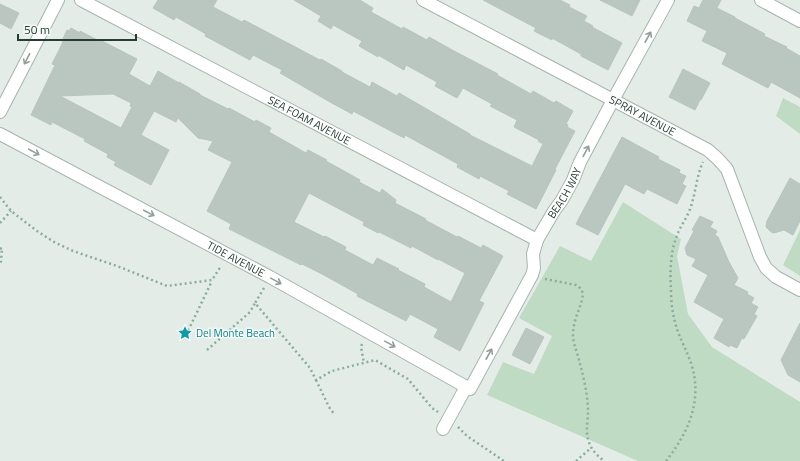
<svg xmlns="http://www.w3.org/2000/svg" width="800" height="461" font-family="'Titillium Web',sans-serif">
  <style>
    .green { fill: #c0dbc4 }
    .building { fill: #bac7c1; stroke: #b8c5be; fill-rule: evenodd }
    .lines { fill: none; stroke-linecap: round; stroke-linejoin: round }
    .minor-casing { stroke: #a7b4ae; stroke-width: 14 }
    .path { stroke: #89ac9d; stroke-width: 2.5; stroke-dasharray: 2 3; stroke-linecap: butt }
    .minor { stroke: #fff; stroke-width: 12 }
    .oneway { stroke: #929e9a }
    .labels { text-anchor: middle; stroke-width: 3; stroke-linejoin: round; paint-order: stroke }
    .street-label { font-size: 11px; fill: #263c34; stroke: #f5f9f6 }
    .culture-label { font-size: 11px; fill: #0d838f; stroke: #f5f9f6; text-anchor: start }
  </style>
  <rect width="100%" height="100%" fill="#e4ece8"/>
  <path class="green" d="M783,98L800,107V134L776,116Z
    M623,202L681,239L677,256L688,314L712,347L800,402V461H638L487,395L503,362L534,374L552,336L519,318L560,246L591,261Z
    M800,230V276L783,265Z"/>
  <path class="building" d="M158,0H217L213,7L242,22L244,20L320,60L321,59L342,71V72L370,87L372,82L397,96L399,93L470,134V135L532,166L543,144L538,141L539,140L514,127L517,120L490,106L492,104L463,88L457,98L435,86L437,82L406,65L404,70L378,55V57L359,46L362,41L333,25L331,29L318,21L321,16L294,0H360L373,8L371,12L402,29L403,27L427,40L429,37L454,51L498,74L497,75L531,94L533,91L554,103L556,101L573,111L566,124L568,125L567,127L575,131L555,169L556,170L536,209L507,194L509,191L480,176L479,179L457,167L458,164L405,135L404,138L353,111L352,114L330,102L280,73L282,70L253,55L250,60L205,36L206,34L176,17L174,20L153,8Z
    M483,0H560L570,5L569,7L587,16L584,21L593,26L592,27L622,43L608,70L581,56V54L552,38V40L534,31L536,28Z
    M600,0H640L632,16Z
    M703,0H721L717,8L735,17V18L765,34L764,36L787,47L786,48L800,56V98L771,82L768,88L722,64L727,53L702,41L707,31L687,21L694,6L699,8Z
    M0,4L19,13L11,29L0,23Z
    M71,28L80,33V31L101,42L102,41L137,59L129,74L150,86L158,71L179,83V82L200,94V95L228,109L229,108L255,122L256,120L271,128L269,132L306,153L308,150L327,160L326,161L360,180L359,182L380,193L382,189L396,200L395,203L426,219L425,220L457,237L458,236L481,248L483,245L503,256L479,301L484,303L460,351L434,337L438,329L410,314L406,321L357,296L358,294L322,274L302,264L301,265L229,229L231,224L207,211L232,162L208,150L213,141L198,138L178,118L176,122L154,111L141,135L169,150L151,185L114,165L116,162L107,157L108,154L84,141L85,139L52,122L51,125L31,115L55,65L52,64L63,42L62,41L67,30L69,31ZM113,94L131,103L130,106L132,107L121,128L60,96ZM309,193L364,222L363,225L378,233L379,232L411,248L412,246L438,260V259L465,273L451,302L424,287L425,284L398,270L399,269L377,258L373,265L345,250L346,247L325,236L324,237L294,222Z
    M683,69L710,83L701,100H700L695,110L669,97Z
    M622,137L659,157L658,159L680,170L679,173L686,176L682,184L686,186L677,204L647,189L644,194L625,184L598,235L576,224Z
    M790,178L800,184V221L793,235L784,230L774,233L771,232L766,227L767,221Z
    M700,216L713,222L710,227L717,231L715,235L718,237L729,262L738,278L734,285L748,292L747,294L754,298L751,303L758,307L754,314L757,316L744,339L742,338L737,348L730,345L729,347L714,338L724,319L694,302L708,275L692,266L696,259L687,255L685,248L694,231L692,230Z
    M800,323V382L788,375L781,360Z
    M526,328L544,337L530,364L512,355Z"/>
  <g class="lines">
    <defs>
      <g id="minor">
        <path id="s1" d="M81,0L537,240"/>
        <path id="s2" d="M423,0L708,150L718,159L727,169L760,257L766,268L776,277L800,290"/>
        <path d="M761,0L800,21"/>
        <path d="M0,112L58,0"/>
        <path id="s3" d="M0,134L270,277L470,389L532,275L534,268L533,254L537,240L554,211L562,200L573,180L580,162L613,100L668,0"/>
        <path d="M443,429L466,387"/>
      </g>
    </defs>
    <use href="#minor" class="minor-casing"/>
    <path class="path" d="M0,197L11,211L37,231L54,242L73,251L117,266L167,286L212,280L221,266
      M0,223L11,211
      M0,249L2,248L1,261L0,264
      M545,279L576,285L580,288L583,293C582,307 573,319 573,334C573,345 578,354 580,364C584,379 588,396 588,412C588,422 585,433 589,442C591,450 598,456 604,461
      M264,288L255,303L310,368L316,380L332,371L375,360L408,379L432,408L438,412
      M186,335L212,281
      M362,344L361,347L364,363
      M207,350L250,312L255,303
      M316,380L329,407L335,415
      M458,427L467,436L504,461
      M576,461L591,448
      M666,461C689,432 703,399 691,363C687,352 682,342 678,332C673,318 671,304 671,290C670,271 670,251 678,233C681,225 687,218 690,209C696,193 696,177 703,162"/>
    <use href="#minor" class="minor"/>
  </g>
  <defs><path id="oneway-shaft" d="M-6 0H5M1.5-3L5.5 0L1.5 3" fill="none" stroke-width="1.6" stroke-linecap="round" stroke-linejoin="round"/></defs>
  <g class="oneway">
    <use href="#oneway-shaft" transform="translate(648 37) rotate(-61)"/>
    <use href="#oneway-shaft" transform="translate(27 59) rotate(117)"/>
    <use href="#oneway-shaft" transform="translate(586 151) rotate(-62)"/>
    <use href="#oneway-shaft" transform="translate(34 152) rotate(28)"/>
    <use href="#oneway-shaft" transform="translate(149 213) rotate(28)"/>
    <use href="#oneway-shaft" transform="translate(276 281) rotate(29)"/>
    <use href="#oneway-shaft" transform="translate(390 344) rotate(29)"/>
    <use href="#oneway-shaft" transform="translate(489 354) rotate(-61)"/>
  </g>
  <defs>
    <symbol id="sight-bare" viewBox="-9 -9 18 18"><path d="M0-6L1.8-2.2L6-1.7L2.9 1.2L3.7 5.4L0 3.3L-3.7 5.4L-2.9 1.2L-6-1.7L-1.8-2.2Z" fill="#0f9aa8" stroke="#f5f9f6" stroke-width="2.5" paint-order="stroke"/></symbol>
  </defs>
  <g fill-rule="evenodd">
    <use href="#sight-bare" x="175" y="323" width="20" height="20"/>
  </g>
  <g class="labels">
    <g class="street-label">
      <text dy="4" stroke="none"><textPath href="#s2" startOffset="248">SPRAY AVENUE</textPath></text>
      <text dy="4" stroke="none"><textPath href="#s1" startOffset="258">SEA FOAM AVENUE</textPath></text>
      <text dy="4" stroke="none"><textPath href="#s3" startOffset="755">BEACH WAY</textPath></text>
      <text dy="4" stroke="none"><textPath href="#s3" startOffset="267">TIDE AVENUE</textPath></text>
    </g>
    <g class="culture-label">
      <text x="196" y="337">Del Monte Beach</text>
    </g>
  </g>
  <path d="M18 34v6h118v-6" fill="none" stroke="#263c34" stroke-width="2"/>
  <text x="24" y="34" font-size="12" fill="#263c34" stroke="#f5f9f6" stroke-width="3" paint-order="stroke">50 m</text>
</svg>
